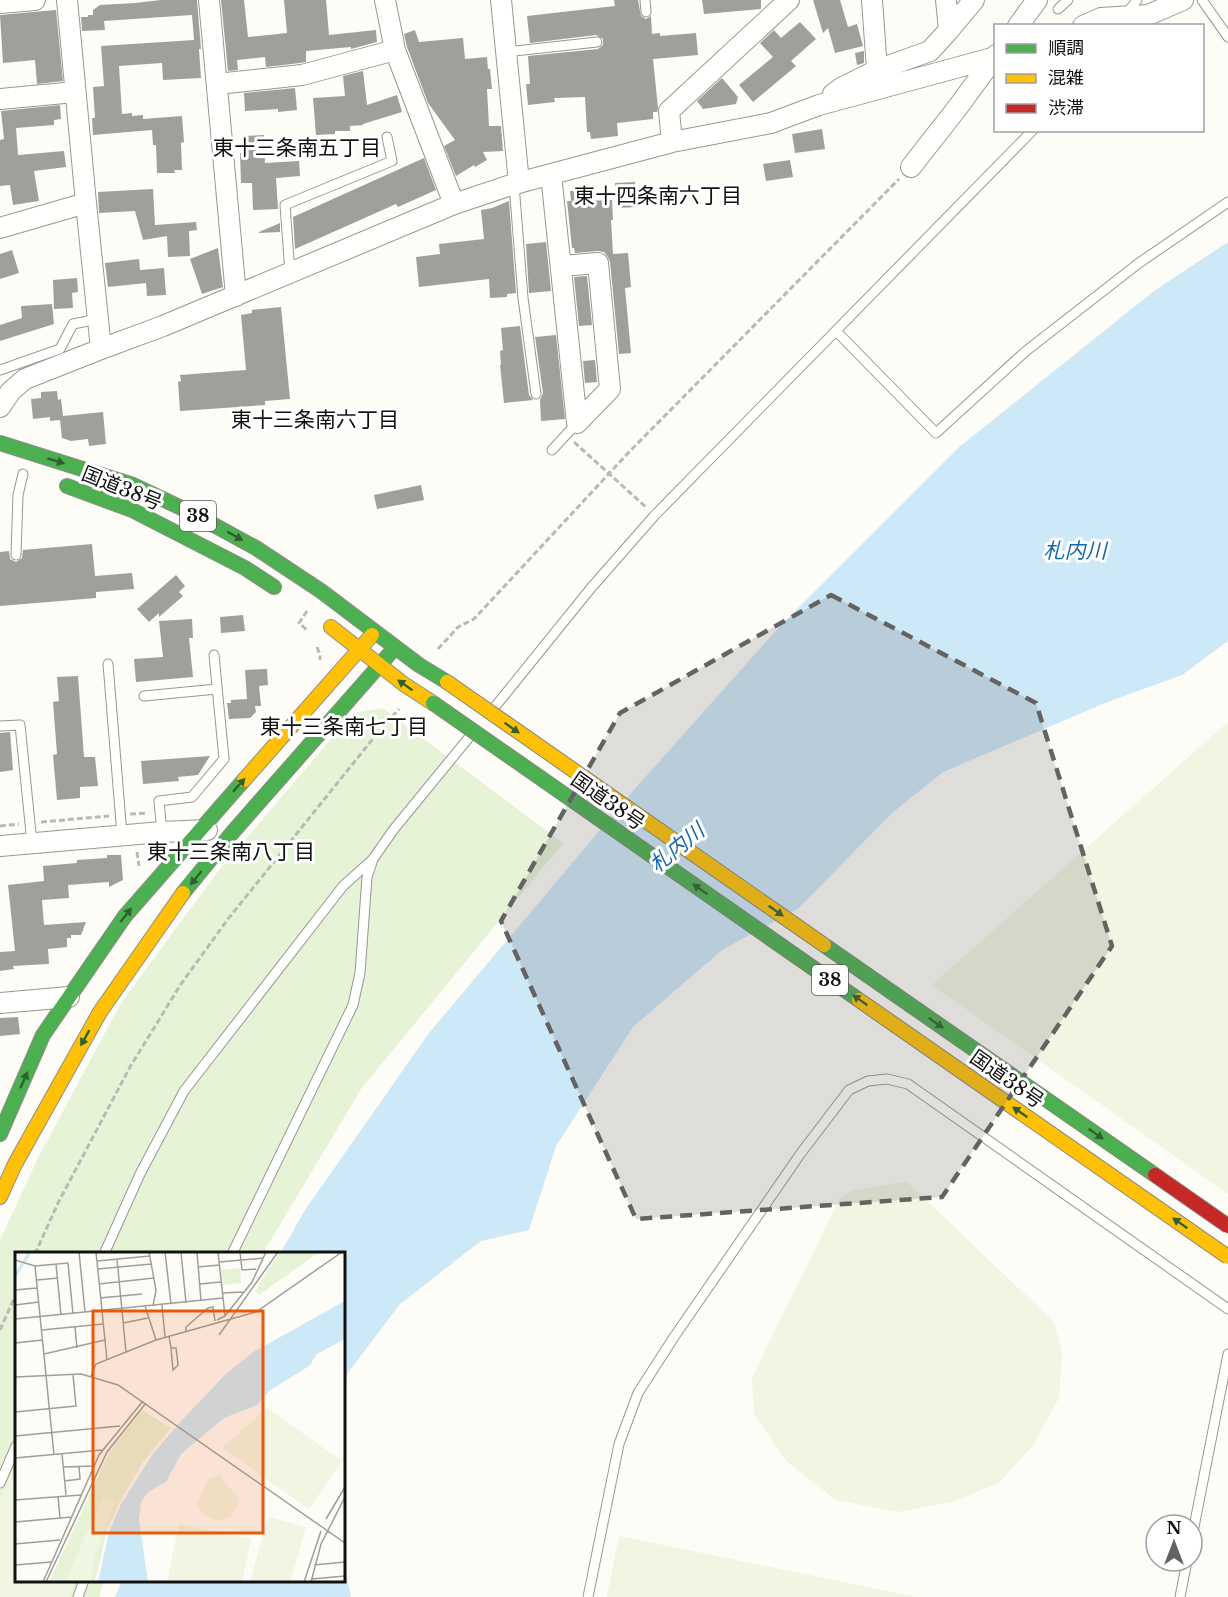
<svg xmlns="http://www.w3.org/2000/svg" width="1228" height="1597" font-family="'Libre Baskerville','Noto Sans JP',serif">
  <style>
    .green { fill: #e7f3d7 }
    .pitch { fill: #f0f6e1 }
    .water { fill: #cde8f7 }
    .building { fill: #a19f9c }
    .lines { fill: none; stroke-linecap: round; stroke-linejoin: round }
    .lane-casing { stroke: #979795; stroke-width: 11 }
    .street-casing { stroke: #979795; stroke-width: 22 }
    .fast-casing { stroke: #8e8d8b; stroke-width: 16 }
    .slow-casing { stroke: #8e8d8b; stroke-width: 16 }
    .path { stroke: #b9b9b8; stroke-width: 3; stroke-dasharray: 6 3; stroke-linecap: butt }
    .lane { stroke: #fffffe; stroke-width: 9 }
    .street { stroke: #fffffe; stroke-width: 20 }
    .fast { stroke: #4caf50; stroke-width: 14 }
    .slow { stroke: #ffc107; stroke-width: 14 }
    .fast-bridge-casing { stroke: #858482; stroke-width: 16; stroke-linecap: butt }
    .slow-bridge-casing { stroke: #858482; stroke-width: 16; stroke-linecap: butt }
    .jam-bridge-casing { stroke: #858482; stroke-width: 16; stroke-linecap: butt }
    .fast-bridge { stroke: #4caf50; stroke-width: 14 }
    .slow-bridge { stroke: #ffc107; stroke-width: 14 }
    .jam-bridge { stroke: #c62828; stroke-width: 14 }
    .oneway { fill: #2e6030 }
    .marked { fill: #646362; fill-opacity: 0.2; stroke: #646362; stroke-width: 4.5; stroke-dasharray: 12 8; stroke-linejoin: round }
    .labels { text-anchor: middle; stroke-width: 6; stroke-linejoin: round; paint-order: stroke }
    .shield { fill: #fff; stroke: #585858; stroke-width: 1.5 }
    .shield-label { font-size: 18px; font-weight: bold; fill: #111 }
    .street-label { font-size: 20px; fill: #111; stroke: #fff }
    .neighbourhood-label { font-size: 21px; fill: #111; stroke: #fff }
    .water-label { font-size: 21px; font-style: italic; fill: #1768a6; stroke: #fff }
    .inset-river { fill: none; stroke: #cde8f7; stroke-width: 3 }
    .inset-road { fill: none; stroke: #9f9e9b; stroke-width: 1.5 }
    .view { fill: #e8590c; fill-opacity: 0.15; stroke: #e8590c; stroke-width: 3 }
    .inset-edge { fill: none; stroke: #111; stroke-width: 3 }
  </style>
  <rect width="100%" height="100%" fill="#fdfcf7"/>
  <path class="green" d="M382,708L563,843L361,1089L263,1253L16,1254V1580L104,1581L99,1597H0V1240L39,1156L121,1003L216,874L353,713Z"/>
  <path class="pitch" d="M1228,722V1194L932,985Z
    M907,1182L1054,1322L1062,1354L1059,1398L1033,1445L999,1483L952,1502L897,1512L836,1500L786,1461L754,1413L752,1378L840,1198L853,1190Z
    M16,1465V1580L75,1581L70,1597H0V1500Z
    M619,1536L917,1597H607Z"/>
  <path class="water" d="M1228,242V641L1182,675L1105,703L943,772L892,813L799,908L722,950L633,1027L556,1146L529,1230L481,1241L400,1304L347,1374L344,1406V1254H280L305,1210L429,1033L632,792L781,625L958,448L1154,291Z
    M344,1562L351,1597H115L122,1581L344,1580Z"/>
  <path class="building" d="M161,0H197L201,49H199L201,78L163,80L162,63L119,66L122,114L132,113V116L143,115V119L182,116L184,142L181,143L182,170H174L175,173H157L156,145H153L152,130L93,135L92,118H95L93,87L104,86L101,46L194,40L192,15L104,21L105,30L82,31L81,17H88V15H93V10L100,5L135,3Z
    M221,0H244L248,37L287,33L284,0H326L329,35L376,30L377,42L351,49V47L306,51V62L300,63L266,67L265,57L237,60L238,70L228,71Z
    M614,0H638L641,16L646,19L651,16L652,34L660,33V36L696,33L698,55L653,59L658,108L657,112H653V119L617,123L618,136L591,139L590,132H587L585,97L554,98L555,102L528,105L526,84H530L528,56L598,49L603,45V39L596,35L530,43L527,16L615,6Z
    M702,0H761V9L704,14Z
    M813,0H840L848,27L857,24L863,46L835,53L828,28L823,33Z
    M56,10L63,81L37,84L35,60L3,63L0,15Z
    M800,22L816,39L791,61L796,66L753,102L739,85L773,57L760,43L774,30L781,38Z
    M415,30L419,42L463,38L465,59L487,57L488,69H490L492,89H487L489,126H501L503,151L483,152L487,160L475,167L474,165L456,176L444,146L455,140L428,103L407,47L404,34Z
    M864,51V63L857,65L855,53Z
    M363,71L367,105L397,95L402,112L363,124V125L350,126V131H335V134L316,135L313,98L345,96L343,76Z
    M722,78L738,97L736,104L703,109L697,101Z
    M295,88L297,110L278,112V109L245,111L244,93Z
    M60,105L61,119L54,120V125L16,128L18,155L64,151L66,167L34,171L39,201L13,205L10,185L0,186V140L4,139L1,111Z
    M822,129L825,149L795,153L792,134Z
    M264,135L265,163L299,161L300,176L276,178L278,209L253,210L252,183H241L240,153H244L243,136Z
    M424,158L436,190L398,207L396,204L295,249L293,217Z
    M790,160L793,177L766,181L763,164Z
    M635,182L637,207L617,208L615,183Z
    M153,189L155,225L196,222L197,230L189,231L190,256L168,257L167,236L143,240L135,211L99,213L98,192Z
    M585,190L586,201L612,200L613,220H611L613,254L628,253L631,287L625,288L631,353L619,354L610,262L608,257L604,252L598,251L575,253L574,248H572L567,201H571L570,191Z
    M509,201L516,293L507,294V297L490,298L489,279L419,287L416,257L440,254L439,244L484,239L481,210L492,208Z
    M280,223V232L259,233V232Z
    M546,242L551,291L529,293L526,244Z
    M218,248L223,287L202,294L190,259Z
    M12,250L19,273L0,279V254Z
    M139,259L140,270L164,268L166,295L147,296L146,283L108,287L105,263Z
    M587,276L592,325L579,326L574,277Z
    M77,278L78,292L72,293L73,308L54,309L53,280Z
    M52,304L54,324L0,341V325L22,318L21,306Z
    M281,307L290,399L265,401V405L180,411L178,382L181,381L180,375L246,370L241,315L252,313V310Z
    M520,326L529,395L533,400L504,403L500,365H501L500,351L503,350L501,328Z
    M556,335L565,419L541,421L540,400L543,393L535,337Z
    M595,360L597,382L585,383L583,361Z
    M57,391L58,400L61,399L63,416L103,412L106,444L89,446L88,439L71,441L62,438L60,420L50,421V417L33,419L31,399L41,398V392Z
    M421,485L424,500L377,509L374,495Z
    M92,544L95,576L132,573L134,589L96,592V598L0,606V552L9,551L10,559L16,562L22,558L23,550Z
    M176,575L185,586L179,592L183,596L159,617V613L149,622L137,609Z
    M243,615L245,631L221,633L220,617Z
    M192,619L193,638H189L193,677L136,682L134,659L163,657L159,621Z
    M267,669L268,685L259,686L261,706H255L256,712L250,718L229,719L227,703H231V700L247,699L245,670Z
    M78,676L84,757H95L98,786L80,787V798L57,800L53,755L57,754L53,702L59,701L57,677Z
    M10,732L13,770L0,772V733Z
    M210,756L198,775L178,777L179,781L143,784L141,761Z
    M107,855H121L123,880L109,887V882L68,885L69,898L42,900L44,925L86,922L81,935H71V938H67V947L48,949L49,964L13,966L14,969L0,971V952L15,951L8,885L44,881L43,866L77,863V860L107,858Z
    M18,1017L20,1034L0,1036V1018Z"/>
  <g class="lines">
    <defs>
      <path id="lane" d="M645,0L646,12
        M1202,0L1228,37
        M1058,9L1068,0
        M1125,16L1137,0
        M506,52L597,42
        M514,184L523,298L536,394
        M290,273L285,205L392,161L387,137
        M836,331L936,433L1026,351L1139,263L1228,202
        M0,370L60,349L73,324L98,319
        M552,450L577,423
        M16,555L18,495L23,474
        M108,664L122,835
        M144,696L217,689
        M494,708L591,588L655,515L1033,130
        M0,726L20,725L32,843
        M162,832L159,801L192,797L224,759L214,655
        M104,1254L140,1174L184,1091L343,886L373,859
        M232,1254L353,1005L360,973L367,877L373,859L394,829L471,735
        M0,1483L16,1446
        M1192,1537L1228,1354
        M78,1597L84,1580
        M588,1597L619,1444L638,1393L674,1337L801,1153L849,1090L868,1081L887,1079L908,1084L1228,1309
        M1180,1597L1187,1561"/>
      <path id="street" d="M67,0L86,203L101,349
        M209,0L236,296
        M385,0L395,50L454,204
        M501,0L519,183
        M872,0L877,70
        M0,3L35,0
        M1018,26L1037,0
        M1083,26L1101,18L1148,15L1183,0
        M949,30L974,0
        M217,84L302,75L395,50
        M833,94L841,88L877,70L930,51L949,30L946,0
        M0,99L75,92
        M672,142L669,111L789,0
        M911,167L958,107L996,55
        M551,174L577,423L610,389L598,263L561,266
        M0,228L86,203
        M0,407L11,391L25,379L101,349L163,326L454,204L514,184L672,142L771,123L819,105L996,57
        M0,846L162,832L207,830
        M0,1003L69,997"/>
      <path id="fast" d="M0,443L133,485L190,512L256,548L321,591L419,665L447,682
        M67,486L132,510L245,568L274,587
        M183,893L232,833L392,651
        M0,1134L43,1035L125,916L244,780"/>
      <path id="slow" d="M331,627L405,685L433,703
        M244,780L372,635
        M0,1197L15,1164L100,1012L183,893"/>
    </defs>
    <use href="#lane" class="lane-casing"/>
    <use href="#street" class="street-casing"/>
    <use href="#fast" class="fast-casing"/>
    <use href="#slow" class="slow-casing"/>
    <path class="path" d="M574,442L647,508
      M307,611L299,623L308,631
      M317,647L320,655V660
      M438,649L458,627L474,619L630,451L899,179
      M130,814L148,813
      M41,822L109,816
      M0,826L19,824
      M137,852L139,866
      M35,1254L58,1203L130,1067L181,984L228,919L376,735L399,709
      M0,1330L16,1294"/>
    <use href="#lane" class="lane"/>
    <use href="#street" class="street"/>
    <use href="#fast" class="fast"/>
    <use href="#slow" class="slow"/>
    <defs>
      <path id="fast-bridge" d="M433,703L859,1000
        M824,945L1155,1175"/>
      <path id="slow-bridge" d="M447,682L824,945
        M859,1000L1228,1257"/>
      <path id="jam-bridge" d="M1155,1175L1228,1226"/>
    </defs>
    <use href="#fast-bridge" class="fast-bridge-casing"/>
    <use href="#slow-bridge" class="slow-bridge-casing"/>
    <use href="#jam-bridge" class="jam-bridge-casing"/>
    <use href="#fast-bridge" class="fast-bridge"/>
    <use href="#slow-bridge" class="slow-bridge"/>
    <use href="#jam-bridge" class="jam-bridge"/>
  </g>
  <defs><path id="oneway-solid" d="M-6-.8H1V-3.2L6.5 0L1 3.2V.8H-6Z" transform="scale(1.5)"/></defs>
  <g class="oneway">
    <use href="#oneway-solid" transform="translate(56 461) rotate(17)"/>
    <use href="#oneway-solid" transform="translate(235 536) rotate(29)"/>
    <use href="#oneway-solid" transform="translate(405 685) rotate(-145)"/>
    <use href="#oneway-solid" transform="translate(512 728) rotate(35)"/>
    <use href="#oneway-solid" transform="translate(239 785) rotate(-48)"/>
    <use href="#oneway-solid" transform="translate(196 878) rotate(129)"/>
    <use href="#oneway-solid" transform="translate(700 889) rotate(-145)"/>
    <use href="#oneway-solid" transform="translate(776 911) rotate(35)"/>
    <use href="#oneway-solid" transform="translate(126 915) rotate(-52)"/>
    <use href="#oneway-solid" transform="translate(860 1000) rotate(-145)"/>
    <use href="#oneway-solid" transform="translate(936 1023) rotate(35)"/>
    <use href="#oneway-solid" transform="translate(85 1038) rotate(119)"/>
    <use href="#oneway-solid" transform="translate(24 1080) rotate(-66)"/>
    <use href="#oneway-solid" transform="translate(1020 1112) rotate(-145)"/>
    <use href="#oneway-solid" transform="translate(1096 1134) rotate(35)"/>
    <use href="#oneway-solid" transform="translate(1180 1223) rotate(-145)"/>
  </g>
  <path class="marked" d="M831,595L1036,703L1112,946L942,1197L636,1219L501,921L620,713Z"/>
  <g class="labels">
    <g class="shield">
      <rect x="180" y="501" width="36" height="30" rx="4.5"/>
      <rect x="812" y="965" width="36" height="30" rx="4.5"/>
    </g>
    <g class="shield-label">
      <text x="198" y="522">38</text>
      <text x="830" y="986">38</text>
    </g>
    <g class="street-label">
      <text transform="translate(122 488) rotate(22)" y="7">国道38号</text>
      <text transform="translate(608 801) rotate(35)" y="7">国道38号</text>
      <text transform="translate(1007 1079) rotate(35)" y="7">国道38号</text>
    </g>
    <g class="neighbourhood-label">
      <text x="297" y="155">東十三条南五丁目</text>
      <text x="658" y="203">東十四条南六丁目</text>
      <text x="315" y="427">東十三条南六丁目</text>
      <text x="344" y="734">東十三条南七丁目</text>
      <text x="231" y="859">東十三条南八丁目</text>
    </g>
    <g class="water-label">
      <text x="1075" y="558">札内川</text>
      <text transform="translate(677 848) rotate(-39)" y="7">札内川</text>
    </g>
  </g>
  <g transform="translate(15 1252)">
    <rect width="330" height="330" fill="#fdfcf7"/>
    <path d="M265,0H304L244,43L240,39ZM225,16L226,31L208,33L206,18ZM127,158L156,176L128,210L107,246L92,278L80,330H34L95,199Z" fill="#e7f3d7"/>
    <path d="M252,156L327,209L294,257L207,196ZM204,223L225,247L216,265L202,269L187,262L182,251L194,226ZM88,245L100,249L79,307L76,330H50ZM253,265L291,275L275,330H235ZM164,272L236,287L227,330H152Z" fill="#f0f6e1"/>
    <path d="M330,49V87L302,102L294,114L254,139L242,153L209,166L166,202L151,230L133,240L126,250L124,268L133,330H83L94,280L106,252L137,203L166,169L211,122L238,100Z" fill="#cde8f7"/>
    <path class="inset-river" d="M0,24L15,0"/>
    <path class="inset-road" d="M64,0L70,60M81,0L92,108M134,0L141,38L138,54M150,0L156,52M166,0L171,51M182,0L186,49M225,0L227,18L241,17M102,7L111,100M0,8L20,14L53,11L58,62M82,9L135,4M204,10L249,6M41,12L46,63M20,14L39,203M183,15L205,13M83,17L136,12M22,28L43,26M84,32L139,26M185,32L206,30M0,38L22,36M207,41L229,40M85,46L127,42M0,53L24,50M147,53L150,85M130,54L141,88M210,64L237,30L251,0M0,67L208,46M202,68L210,64L203,0M108,71L133,66M60,75L62,96M27,78L88,72M171,79V75L193,56L198,55L200,69M204,83L263,0M154,84L156,96L158,118L163,113L161,96H156M0,91L28,88M29,102L90,88M76,124L81,112L141,88L241,60L327,0M0,125L66,122L103,133L330,291M0,160L61,154L58,123M0,184L105,174M47,202L51,243M0,206L87,198M48,215L79,214M49,229L65,227L64,214M43,244L45,266M0,248L66,243M311,267L330,235M0,270L57,265M0,292L45,288M0,313L36,310M299,313L330,310M296,327L330,324M28,330L84,203L128,149M31,330L92,200L131,151M289,330L306,279M296,330L306,292L330,245"/>
    <path class="view" d="M78,59H248V281H78Z"/>
    <rect width="330" height="330" class="inset-edge"/>
  </g>
  <rect x="994" y="24" width="210" height="108" fill="#ffffff" stroke="#a0a0a0" stroke-width="1.5"/>
  <rect x="1006" y="44" width="30" height="9" fill="#4caf50" stroke="#a0a0a0" stroke-width="1.5"/>
  <text x="1048" y="54" font-size="18" fill="#111111">順調</text>
  <rect x="1006" y="74" width="30" height="9" fill="#ffc107" stroke="#a0a0a0" stroke-width="1.5"/>
  <text x="1048" y="84" font-size="18" fill="#111111">混雑</text>
  <rect x="1006" y="104" width="30" height="9" fill="#c62828" stroke="#a0a0a0" stroke-width="1.5"/>
  <text x="1048" y="114" font-size="18" fill="#111111">渋滞</text>
  <g transform="translate(1174 1543)"><circle r="28" fill="#ffffff" stroke="#a0a0a0" stroke-width="1.5"/>
  <path d="M0-4.5L10 22L0 15L-10 22Z" fill="#646362"/>
  <text y="-9" font-size="16" font-weight="bold" text-anchor="middle" fill="#111111">N</text>
  </g>
</svg>
